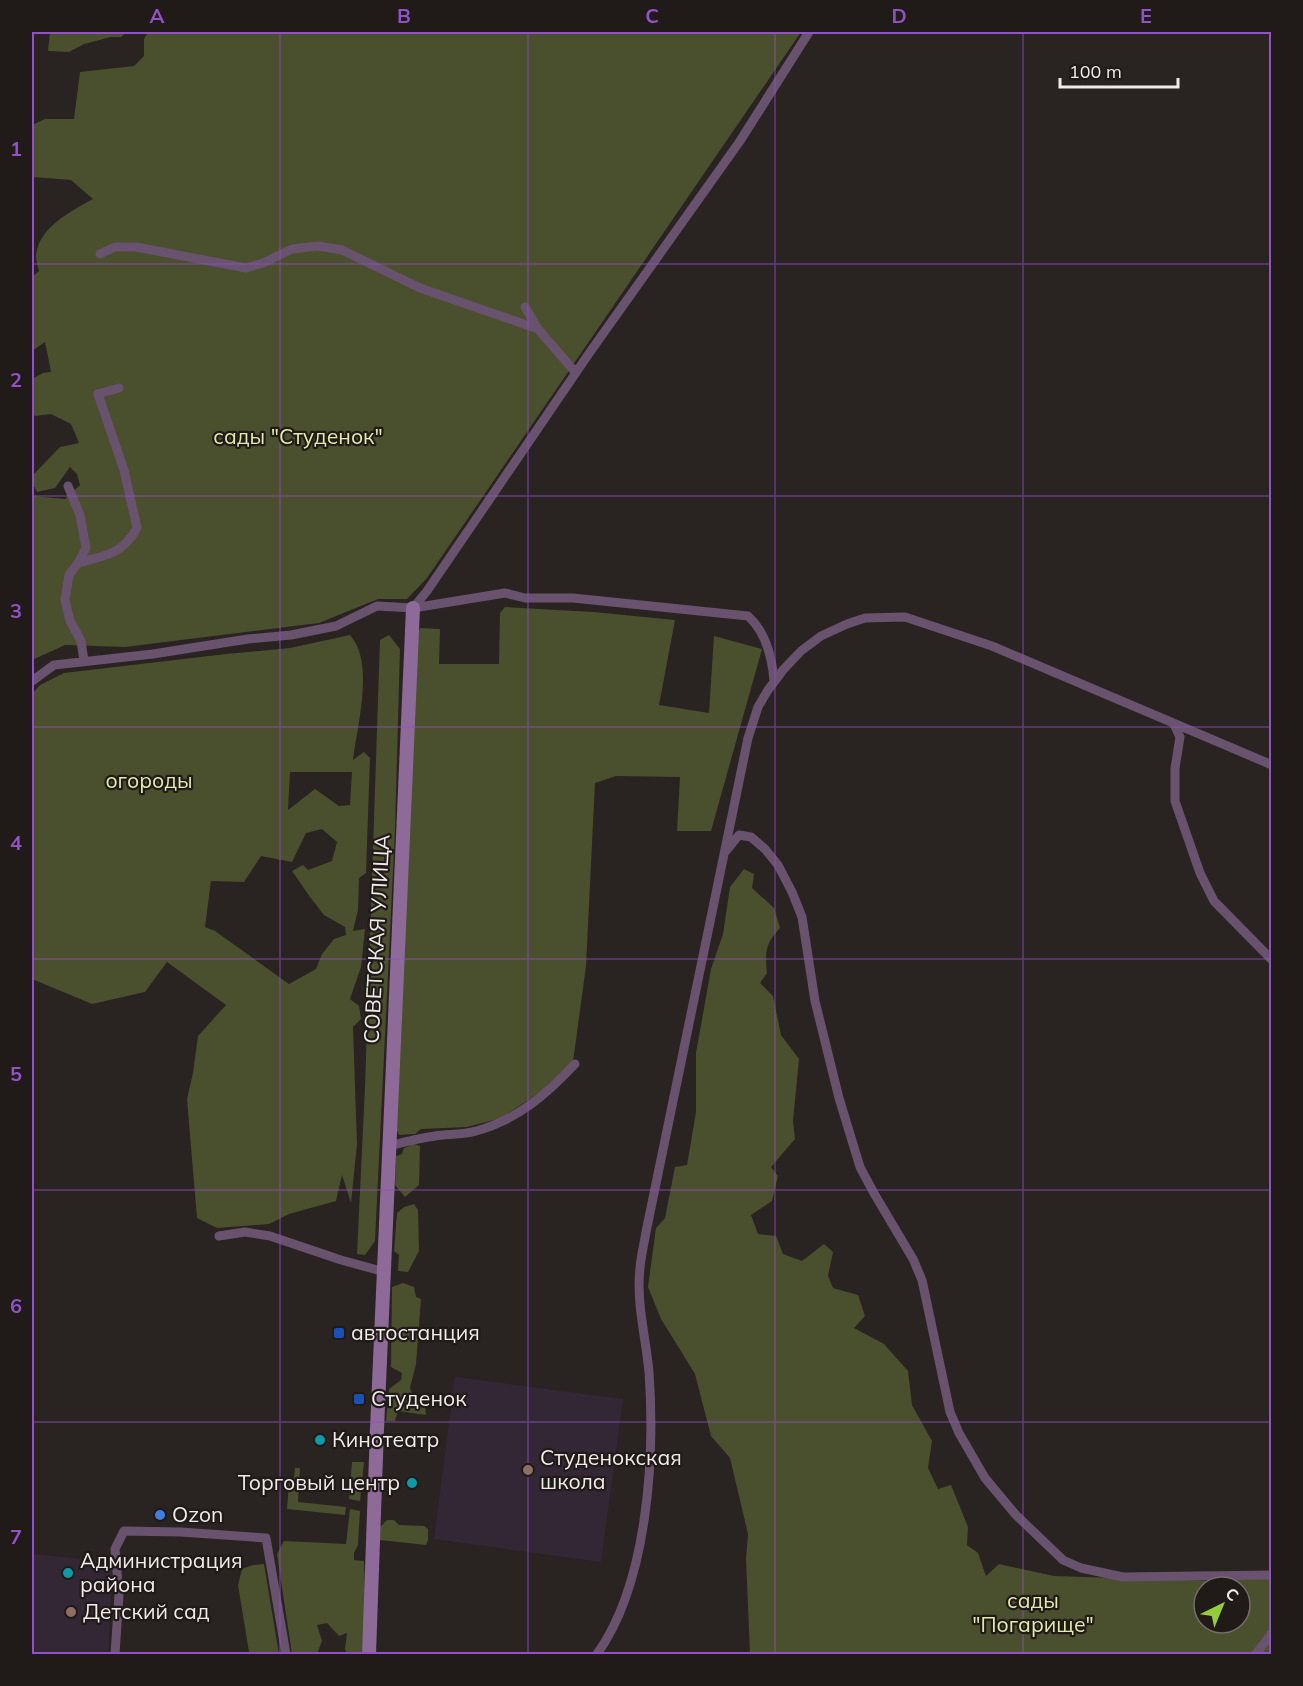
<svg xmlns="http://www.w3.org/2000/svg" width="1303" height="1686" font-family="Mulish,sans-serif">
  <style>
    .education { fill: #342735 }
    .green { fill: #4a4f2d; fill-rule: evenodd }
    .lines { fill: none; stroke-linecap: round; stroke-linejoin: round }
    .street { stroke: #68526e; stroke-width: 9 }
    .secondary { stroke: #8d6a97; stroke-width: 14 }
    .grid { fill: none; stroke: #9252c7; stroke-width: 1.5; stroke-opacity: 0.55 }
    .transit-dot { fill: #1a4fb4; stroke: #201a18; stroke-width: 2 }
    .culture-dot { fill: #0f9aa8; stroke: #201a18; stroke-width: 2 }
    .education-dot { fill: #8d6e63; stroke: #201a18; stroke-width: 2 }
    .shop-dot { fill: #3f7fe0; stroke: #201a18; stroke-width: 2 }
    .labels { text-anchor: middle; stroke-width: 4.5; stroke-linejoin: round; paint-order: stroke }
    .park-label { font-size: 21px; fill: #e1eba9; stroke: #201a18 }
    .street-label { font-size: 21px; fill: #efebe9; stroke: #201a18 }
    .poi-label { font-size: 21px; fill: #efebe9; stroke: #201a18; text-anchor: start }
    .neatline { fill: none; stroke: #9252c7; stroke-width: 2 }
    .grid-label { font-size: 20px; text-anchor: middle; font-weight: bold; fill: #9252c7 }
  </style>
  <rect width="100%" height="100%" fill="#292321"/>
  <path class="education" d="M455,1377L623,1399L601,1562L434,1539Z
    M32,1554L113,1562L108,1654H32Z"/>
  <path class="green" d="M50,32H126L121,37H111L84,44L69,52L48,51Z
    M148,32H801L427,578L407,599H378L319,623L125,647L65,645L32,660V496L65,499L80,485L77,474L70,467L55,488L37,492L32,482V476L60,447L79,443L71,424L51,414L35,416L32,411V379L43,373L51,372L45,342L32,351V277L39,271C38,267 36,261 36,256C38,228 71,211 93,199L71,180L32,177V125L45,119H74L80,72L134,66L144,56V39Z
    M505,607L593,612L675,620L659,705L709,713L714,636L762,649L711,831H677L680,777L616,776L595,783L586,966L573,1062L539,1093L501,1118L467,1127L421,1129L415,1134L399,1135L395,1127L417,637L420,628L440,629L439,664H499L500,613Z
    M350,635C375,662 357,726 353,760L364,752L370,758L366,873L359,878L358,910L353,931L365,929L361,967L350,999L359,1006L361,1019L353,1027L357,1144L351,1203L342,1175L336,1201L289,1214L269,1224L217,1228L197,1218L187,1099L193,1073L198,1036L226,1005L167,962L145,992L92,1004L32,979V694L40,685L64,673L226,654L290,648ZM290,772H352L350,805L339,806L315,789L288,810ZM322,829L337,842L332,861L308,870L303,865L292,871L310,897L324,915L345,927L346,935L334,939L322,954L316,969L289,984L215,931L205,927L211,881L244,882L261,856L292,862L306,833Z
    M389,635L400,649L395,830L375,1241L365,1255L357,1254L365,1087L380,640Z
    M744,869L754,874L752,888L774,908L780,928C765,944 765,952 767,973L760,983L773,996L781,1035L799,1059L793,1121L795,1139L771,1167L778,1176L772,1201L751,1215L758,1234L776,1236L783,1254L802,1261L824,1244L833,1252L828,1276L833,1288L858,1295L865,1316L854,1328L884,1344L908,1371L912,1405L932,1441L928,1468L938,1489L951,1485L968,1527L967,1545L978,1553L986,1576L999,1564L1054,1576L1210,1581L1271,1578V1654H750L746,1559L748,1534L730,1458L711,1436L695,1374L661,1319L648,1287L656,1228L665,1218L675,1167L687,1165L696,1112V1053L711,969L723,934L730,887ZM1204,1587H1240V1623H1204Z
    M414,1144L420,1146L419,1185L405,1197L395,1185L396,1156L402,1154L404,1148Z
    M414,1204L418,1210L419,1251L408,1272L398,1271L399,1255L394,1251L397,1213L404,1207Z
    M403,1283L414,1287L416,1297L421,1299L416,1364L410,1388L414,1399L425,1405L426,1415L398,1411L395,1421H386L389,1389L401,1380L402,1373L391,1367L392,1287Z
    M352,1462H364L360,1501L349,1499Z
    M295,1468H300L298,1502L346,1507L345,1515L287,1509L289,1481L294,1479Z
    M350,1509L360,1511L358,1545L354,1553V1560L364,1561L365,1607L362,1654H347L345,1649L347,1633L339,1636L327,1623L317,1625L322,1641L317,1654H292L277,1554L284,1541L346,1544Z
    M387,1520H394L399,1525L424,1526L428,1529V1540L426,1545L380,1540V1527Z
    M264,1564L279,1654H250L249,1652L238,1585L242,1569L253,1565Z"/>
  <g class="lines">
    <path class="street" d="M100,254L115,247H136L246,268L263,263L292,249L318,246L342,250L420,288L538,329L576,373
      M525,307L538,329
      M68,486L80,515L86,548L78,563L69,575L65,600L70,621L81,641L84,661
      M78,563C105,555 122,555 137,528L124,470L98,394L119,388
      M413,608L427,591L590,352L740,141L809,32
      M32,681L54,665L153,654L248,639L291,635L336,626L377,606L413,608L505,593L525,598H573L748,616C766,632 772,657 774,681
      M1174,724L1180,737L1175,768V801L1200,873L1214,901L1272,960
      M726,851L739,835L751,837L765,849L778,865L792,892L802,917L815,1001L839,1098L860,1167L875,1195L913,1259L922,1280L950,1412L959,1433L985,1478L1016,1515L1063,1560L1081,1568L1123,1577L1272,1575
      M389,1146C404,1142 420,1138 435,1136C448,1134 463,1135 476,1131C517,1120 547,1094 575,1064
      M219,1236L245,1232L270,1236L341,1260L385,1272
      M115,1654L119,1595L115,1549L124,1531L181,1532L266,1538L286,1654
      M597,1654C648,1583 655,1457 649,1372C646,1338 636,1303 640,1268C641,1256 644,1244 646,1232L748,738L758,707L768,690L783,670L801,651L821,636L847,624L865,618L905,617L992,646L1272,765
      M1256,1654L1272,1633"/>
    <path class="secondary" d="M369,1654L377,1429L413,608"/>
  </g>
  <path class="grid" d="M280,32V1654M528,32V1654M775,32V1654M1023,32V1654M32,264H1272M32,496H1272M32,727H1272M32,959H1272M32,1190H1272M32,1422H1272"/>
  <g class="transit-dot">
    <rect x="333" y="1327" width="12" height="12" rx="3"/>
    <rect x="353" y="1393" width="12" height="12" rx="3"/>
  </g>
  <g class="culture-dot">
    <circle cx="320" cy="1440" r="6"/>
    <circle cx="412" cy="1483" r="6"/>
    <circle cx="68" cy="1573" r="6"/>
  </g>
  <g class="education-dot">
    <circle cx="528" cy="1470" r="6"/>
    <circle cx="71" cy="1612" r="6"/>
  </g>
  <circle class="shop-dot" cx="160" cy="1515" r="6"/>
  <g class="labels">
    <g class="park-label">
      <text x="298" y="444">сады "Студенок"</text>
      <text x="149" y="788">огороды</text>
      <text x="1033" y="1608">сады<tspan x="1033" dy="24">"Погарище"</tspan></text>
    </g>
    <g class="street-label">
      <text transform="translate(377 939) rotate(-87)" y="7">СОВЕТСКАЯ УЛИЦА</text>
    </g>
    <g class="poi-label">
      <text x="351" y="1340">автостанция</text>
      <text x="371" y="1406">Студенок</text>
      <text x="332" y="1447">Кинотеатр</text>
      <text x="540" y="1465">Студенокская<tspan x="540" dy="24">школа</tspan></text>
      <text x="400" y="1490" text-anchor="end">Торговый центр</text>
      <text x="172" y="1522">Ozon</text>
      <text x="80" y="1568">Администрация<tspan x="80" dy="24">района</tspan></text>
      <text x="83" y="1619">Детский сад</text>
    </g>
  </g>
  <rect width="1303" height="1686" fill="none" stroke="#201a18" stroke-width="66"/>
  <g transform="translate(1222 1605) rotate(43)"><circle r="28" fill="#201a18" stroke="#736e6c" stroke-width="1.5"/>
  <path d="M0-4.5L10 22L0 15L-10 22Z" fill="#95cc3b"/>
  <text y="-9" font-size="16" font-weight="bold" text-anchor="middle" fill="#efebe9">С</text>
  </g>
  <path d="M1060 78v9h118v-9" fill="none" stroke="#efebe9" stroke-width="3"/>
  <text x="1069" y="78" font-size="18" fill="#efebe9" stroke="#201a18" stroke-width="4.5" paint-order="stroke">100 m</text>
  <rect x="33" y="33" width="1237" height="1620" class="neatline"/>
  <g class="grid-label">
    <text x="157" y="23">A</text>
    <text x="404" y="23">B</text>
    <text x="652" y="23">C</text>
    <text x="899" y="23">D</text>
    <text x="1146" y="23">E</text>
    <text x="16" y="156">1</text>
    <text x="16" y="387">2</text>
    <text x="16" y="618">3</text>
    <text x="16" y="850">4</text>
    <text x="16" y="1081">5</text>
    <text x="16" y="1313">6</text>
    <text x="16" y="1544">7</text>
  </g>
</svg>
